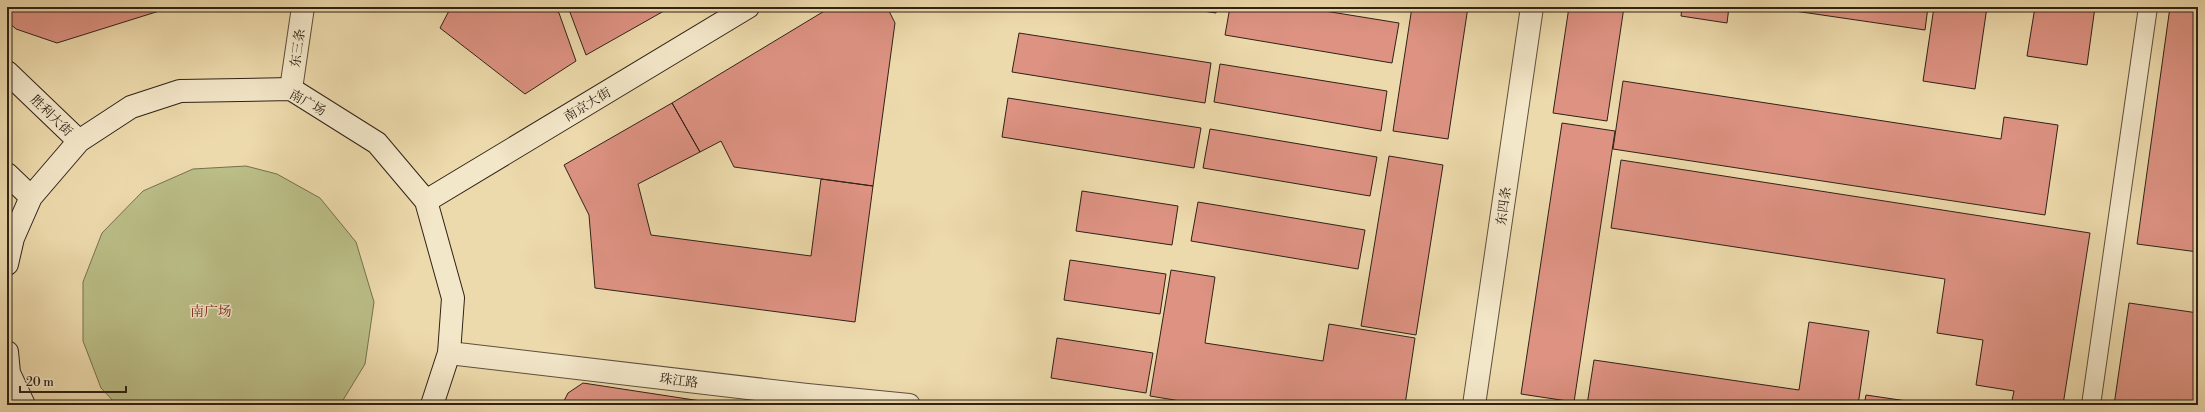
<svg xmlns="http://www.w3.org/2000/svg" width="2205" height="412" font-family="'Libre Bodoni','Noto Serif SC',serif">
  <style>
    .green { fill: #bbbe87; stroke: #76704f }
    .building { fill: #dd9282; stroke: #302217 }
    .lines { fill: none; stroke-linecap: round; stroke-linejoin: round }
    .service-casing { stroke: #5f503c; stroke-width: 20 }
    .tertiary-casing { stroke: #5f503c; stroke-width: 24 }
    .secondary-casing { stroke: #302217; stroke-width: 24 }
    .service { stroke: #f3e7c9; stroke-width: 18 }
    .tertiary { stroke: #f3e7c9; stroke-width: 22 }
    .secondary { stroke: #f3e7c9; stroke-width: 22 }
    .labels { text-anchor: middle; stroke-width: 3; stroke-linejoin: round; paint-order: stroke }
    .street-label { font-size: 13px; fill: #302217; stroke: #f3e7c9 }
    .neighbourhood-label { font-size: 14px; fill: #7a1f14; stroke: #f3e7c9 }
  </style>
  <rect width="100%" height="100%" fill="#eddaac"/>
  <filter id="stains"><feTurbulence type="fractalNoise" baseFrequency=".005" numOctaves="4"/><feColorMatrix values="0 0 0 0 .2 0 0 0 0 .09 0 0 0 0 .02 0 0 0 .5 -.17"/></filter>
  <radialGradient id="worn" r=".72"><stop offset=".6" stop-color="#630" stop-opacity="0"/><stop offset="1" stop-color="#630" stop-opacity=".3"/></radialGradient>
  <path class="green" d="M246,166L277,174L320,198L356,242L374,302L365,364L340,405H117L101,388L83,341V282L102,233L143,191L193,169Z"/>
  <path class="building" d="M7,7H172L57,43L16,29L7,21Z
    M451,7H552L559,13L576,61L525,94L440,28Z
    M568,7H671L586,55Z
    M831,7H887L895,23L873,186L734,167L721,141L700,152L672,103Z
    M1176,7H1217L1216,13Z
    M1230,7H1300L1399,23L1392,63L1225,35Z
    M1412,7H1468L1448,139L1393,131Z
    M1569,7H1624L1607,121L1553,113Z
    M1682,7H1729L1727,23L1681,16Z
    M1767,7H1928L1925,30Z
    M1934,7H1987L1975,89L1923,81Z
    M2035,7H2095L2087,65L2027,56Z
    M2170,7H2198V252L2137,244Z
    M1019,33L1211,63L1205,103L1012,72Z
    M1220,64L1387,91L1381,131L1214,102Z
    M1623,81L2001,139L2004,117L2058,125L2045,215L1613,149Z
    M1008,98L1201,128L1194,168L1002,137Z
    M672,103L700,152L638,184L651,235L811,256L821,179L873,186L855,322L595,288L589,215L564,165Z
    M1562,123L1615,131L1574,402L1521,394Z
    M1210,129L1377,157L1370,196L1203,168Z
    M1389,156L1443,165L1416,335L1361,326Z
    M1621,160L2090,233L2063,405H2011L2014,391L1976,385L1983,340L1937,333L1945,279L1611,228Z
    M1082,191L1178,206L1172,245L1076,231Z
    M1198,202L1365,230L1358,269L1191,241Z
    M1070,260L1166,274L1160,314L1064,300Z
    M1171,270L1215,277L1205,343L1323,361L1329,324L1415,338L1405,405H1205L1150,396Z
    M2129,303L2198,313V405H2114Z
    M1809,322L1869,331L1858,405H1587L1594,360L1799,390Z
    M1057,338L1153,353L1146,393L1051,378Z
    M583,383L727,405H562L568,393Z
    M1866,395L1934,405H1864Z"/>
  <g class="lines">
    <defs>
      <path id="service" d="M2091,405L2148,7"/>
      <path id="tertiary" d="M291,89L303,7
        M449,353L807,395L909,405
        M1474,405L1532,7"/>
      <path id="secondary" d="M7,72L79,141
        M7,174L31,197
        M426,201L748,7
        M7,264L13,238L31,197L79,141L131,107L180,91L291,89L377,143L426,201L453,298L449,353L432,405
        M7,352L9,373L24,405"/>
    </defs>
    <use href="#service" class="service-casing"/>
    <use href="#tertiary" class="tertiary-casing"/>
    <use href="#secondary" class="secondary-casing"/>
    <use href="#service" class="service"/>
    <use href="#tertiary" class="tertiary"/>
    <use href="#secondary" class="secondary"/>
  </g>
  <g class="labels">
    <g class="street-label">
      <text transform="translate(297 48) rotate(-82)" y="5">东三条</text>
      <text transform="translate(308 102) rotate(29)" y="5">南广场</text>
      <text transform="translate(587 104) rotate(-31)" y="5">南京大街</text>
      <text transform="translate(52 115) rotate(44)" y="5">胜利大街</text>
      <text transform="translate(1503 206) rotate(-82)" y="5">东四条</text>
      <text transform="translate(679 380) rotate(7)" y="5">珠江路</text>
    </g>
    <g class="neighbourhood-label">
      <text x="211" y="316">南广场</text>
    </g>
  </g>
  <rect width="2205" height="412" fill="none" stroke="#eddaac" stroke-width="24"/>
  <rect x="8" y="8" width="2189" height="396" fill="none" stroke="#302217" stroke-width="2"/>
  <rect x="12" y="12" width="2181" height="388" fill="none" stroke="#302217"/>
  <path d="M20 386v6h106v-6" fill="none" stroke="#302217" stroke-width="2"/>
  <text x="26" y="386" font-size="12" fill="#302217" stroke="#f3e7c9" stroke-width="3" paint-order="stroke">20 m</text>
  <rect width="100%" height="100%" filter="url(#stains)"/>
  <rect width="100%" height="100%" fill="url(#worn)"/>
</svg>
